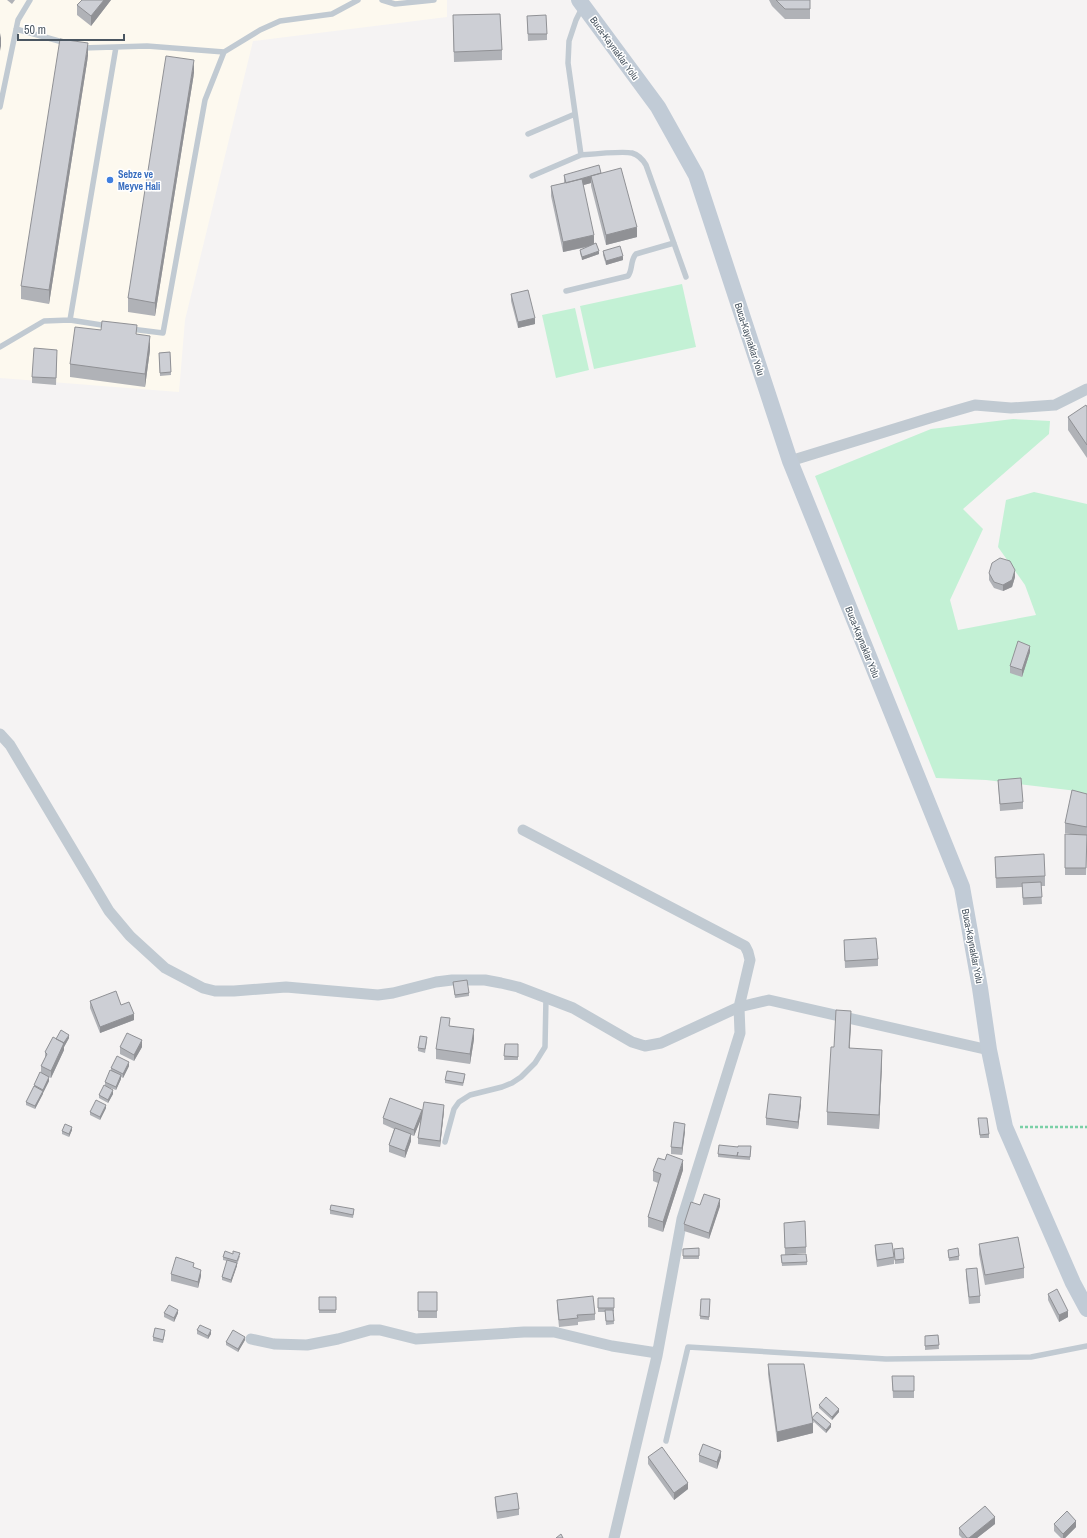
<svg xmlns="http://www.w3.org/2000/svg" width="1087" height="1538" font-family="'Archivo Narrow',sans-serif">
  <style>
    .commercial { fill: #fdf9ef }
    .green { fill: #c3f1d5 }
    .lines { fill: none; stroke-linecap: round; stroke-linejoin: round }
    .path { stroke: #7ad0a6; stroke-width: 2.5; stroke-dasharray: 3 2; stroke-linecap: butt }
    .lane { stroke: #c1cad2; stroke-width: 5.5 }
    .street { stroke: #c1cad2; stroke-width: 11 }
    .secondary { stroke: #c1cbd6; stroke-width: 16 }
    .wall { fill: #b0b2b7 }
    .shaded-wall { fill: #909195 }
    .building { fill: #cdcfd5; stroke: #909195 }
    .shop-dot { fill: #3f7fe0; stroke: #fff; stroke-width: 1.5 }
    .labels { text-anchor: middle; stroke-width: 3; stroke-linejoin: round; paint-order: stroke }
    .street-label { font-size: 10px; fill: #4a5661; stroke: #fff }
    .shop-label { font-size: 10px; font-weight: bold; fill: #366cbe; stroke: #fff; text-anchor: start }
  </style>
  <rect width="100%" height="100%" fill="#f5f3f3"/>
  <path class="commercial" d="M0,0H447V17L253,41L185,320L179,392L0,378Z"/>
  <path class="green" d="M682,284L696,347L594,369L580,306Z
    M575,308L589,370L556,378L542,315Z
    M1013,419L1050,421L1049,434L963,509L983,529L950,600L958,630L1036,615L1025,585L998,547L1006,500L1034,492L1087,504V797L1077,791L986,780L936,778L815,476L931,429Z"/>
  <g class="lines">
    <path class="path" d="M1020,1127H1087"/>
    <path class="lane" d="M382,0L395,4L434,0
      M582,8L576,20L569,41L568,63L581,155C592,154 623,151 632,153C639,155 643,160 646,165L686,277
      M16,29L66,43
      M82,48L147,46L224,52
      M0,107L18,20L30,0
      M528,134L575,114
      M532,176L581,155
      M566,291L628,276C633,270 630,260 636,254L674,243
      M70,320L116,47
      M131,329L163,333L205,100L224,52L260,30L280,21L332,14L358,0
      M0,347L44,321L70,320L108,326
      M445,1142L454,1109L459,1102L470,1095L502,1087L512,1083L521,1077L535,1063L545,1047L546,998
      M666,1441L688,1347L886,1359L1031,1357L1087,1346"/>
    <path class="street" d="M790,461L930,418L975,405L1011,408L1055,405L1087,389
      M0,734L10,745L109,911L130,936L165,968L203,988L215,991H234L286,987L378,995L393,993L436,982L452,980H485L501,983L518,987L573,1008L632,1042L645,1046L661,1043L739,1007L750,960L748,952L745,946L523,830
      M251,1339L274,1344L307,1345L338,1339L370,1330H380L416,1339L524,1332H554L612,1346L657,1353
      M614,1538L657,1356L682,1219L740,1033L739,1007L769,1000L989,1050"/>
    <path class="secondary" d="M579,0L658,107L696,175L790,461L962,887L980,988L989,1050L1005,1127L1073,1283L1087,1309"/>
  </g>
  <path class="wall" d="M7,0H15L12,4Z
    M111,0L91,26L77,15V5Z
    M769,0H810V19H785L772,6Z
    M527,16L547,34V40L528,41Z
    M453,25L502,50V60L454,62Z
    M88,56L49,304L21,299V286Z
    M194,73L155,316L128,312V298Z
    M601,173L637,237L606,245L591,186V183L583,185L594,244L599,254L582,260L580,253V250L588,247L563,252L551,196V186L564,183V175Z
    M603,251L623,260L606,265L603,255Z
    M511,294L535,324L518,328L511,301Z
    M137,335L150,350L145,387L70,377V364Z
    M170,352L171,375L160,376L159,353Z
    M57,356L56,385L32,383V377Z
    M1087,407V458L1068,430V417Z
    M989,573L1015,577L1012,587L1003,591L994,588L989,580Z
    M1030,652L1022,677L1010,673V666Z
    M998,780L1023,802V809L1000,811Z
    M1087,794V837L1086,875H1065V834L1076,835L1065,833V823Z
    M995,857L1045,876V886H1041L1042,904L1023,905L1022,887L996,888Z
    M844,940L878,959V966L845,968Z
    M453,982L469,993V996L455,998Z
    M90,1001L121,1005L134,1020L100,1033L90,1008Z
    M851,1024L849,1048L882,1063L879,1129L827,1125V1112L834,1047Z
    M450,1026L474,1039L470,1064L436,1059V1049Z
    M69,1038L64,1047V1050L51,1078L49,1077V1081L35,1109L26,1105V1102L34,1087V1085L41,1073V1066L45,1058V1052L56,1039Z
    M427,1041L425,1053L418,1051V1048Z
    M505,1044H518V1060H504Z
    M120,1047H142L134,1061L120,1054Z
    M129,1066L123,1078L121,1077V1079L116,1090L107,1087L113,1094L108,1103L99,1098V1095L105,1086V1082L111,1071V1068Z
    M465,1077L463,1086L445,1083V1080Z
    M801,1104L798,1129L766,1125V1118Z
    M106,1108L100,1120L90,1115V1112Z
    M444,1111L440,1147L418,1144V1138L421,1117L414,1136L411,1135V1141L405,1158L389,1152V1145L394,1129L383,1124V1118L422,1116Z
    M978,1118L989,1134V1138H980Z
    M72,1130L69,1137L62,1134V1131Z
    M685,1131L682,1155L671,1154V1147Z
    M751,1146L750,1160L737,1159V1156V1159L718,1157V1154L738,1147Z
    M683,1170L663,1232L648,1227V1217L658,1183L653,1181V1171Z
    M720,1206L709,1239L684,1231V1224Z
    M330,1210L354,1212L353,1218L330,1214Z
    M784,1223L806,1247V1253L785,1255Z
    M979,1244L1024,1268V1278L985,1285L979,1254Z
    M875,1245L894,1257V1264L877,1267L875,1252Z
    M699,1248V1259H683V1249Z
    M894,1249L904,1259V1263L895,1264Z
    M948,1250L959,1256V1260L949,1261Z
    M781,1255L807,1262V1265L782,1266Z
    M240,1256L231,1283L222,1280V1277L227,1261L223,1260V1257Z
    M194,1268L201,1276L198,1288L171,1281V1274Z
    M966,1269L980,1296V1303L969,1304L966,1276Z
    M418,1292H437V1318H418Z
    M1048,1294L1068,1317L1059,1322L1048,1300Z
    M319,1297H336V1313H319Z
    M598,1298H614V1311L613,1312L614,1324L606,1325L605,1312H598Z
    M701,1299H710L709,1320L700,1319Z
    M557,1300L595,1314V1320L578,1322V1325L559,1327L557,1307Z
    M164,1313H178L174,1322L164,1317Z
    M197,1330L211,1334L208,1339L197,1334Z
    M165,1333L163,1343L153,1341V1337Z
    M938,1335L939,1349L925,1350V1336Z
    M245,1340L238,1352L226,1345V1342Z
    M768,1364L812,1418L831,1427L826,1433L813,1421V1433L777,1442L768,1374Z
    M892,1376H914V1398H893Z
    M819,1405L839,1412L832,1420L819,1408Z
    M699,1455L721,1457L717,1469L699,1462Z
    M648,1457L688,1489L674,1500L648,1464Z
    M495,1497L519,1509V1515L497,1519L495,1503Z
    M995,1524L977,1538H962L959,1535V1528Z
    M1054,1524L1076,1527L1065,1538H1061L1054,1531Z"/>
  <path class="shaded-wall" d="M104,0H111L91,26V16Z
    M1,33V46L0,51V38Z
    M88,43V56L49,304V290Z
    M194,60V73L155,316V303Z
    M591,176V183L566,190V183Z
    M637,227V237L606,245V235Z
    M594,235V245L563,252V242Z
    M599,251V254L582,260V257Z
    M623,256V260L606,265V261Z
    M535,318V324L518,328V322Z
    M150,336V350L145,387V374Z
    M1015,570V577L1012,587L1003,591V585Z
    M1030,646V652L1022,677V670Z
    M851,1011V1024L849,1061V1048Z
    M134,1014V1020L100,1033V1027Z
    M474,1029V1039L470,1064V1054Z
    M69,1035V1038L64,1047V1050L51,1078V1071L64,1043Z
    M142,1040V1047L134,1061V1055Z
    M882,1050V1063L879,1129V1115Z
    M129,1062V1066L123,1078V1074Z
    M121,1075V1079L116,1090V1087Z
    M49,1077V1081L43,1093V1090Z
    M113,1090V1094L108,1103V1100Z
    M43,1091V1094L35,1109V1106Z
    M801,1097V1104L798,1129V1122Z
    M106,1105V1108L100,1120V1117Z
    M444,1105V1111L440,1147V1141Z
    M422,1110V1117L414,1136V1130Z
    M685,1124V1131L682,1155V1148Z
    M72,1127V1130L69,1137V1134Z
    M411,1134V1141L405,1158V1151Z
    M683,1160V1170L663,1232V1222Z
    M720,1199V1206L709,1239V1233Z
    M237,1263V1266L231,1283V1280Z
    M201,1270V1276L198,1288V1282Z
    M178,1310V1313L174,1322V1318Z
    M1068,1311V1317L1059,1322V1315Z
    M211,1330V1334L208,1339V1336Z
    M245,1337V1340L238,1352V1349Z
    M839,1409V1412L832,1420V1417Z
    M813,1423V1433L777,1442V1432Z
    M831,1424V1427L826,1433V1430Z
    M721,1451V1457L717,1469V1462Z
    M688,1483V1489L674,1500V1493Z
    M995,1517V1524L977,1538H969Z
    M1076,1521V1527L1065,1538H1063V1534Z"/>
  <path class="building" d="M82,0H104L91,16L77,5Z
    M776,0H810V9H785Z
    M500,14L502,50L454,52L453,15Z
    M546,15L547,34H528L527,16Z
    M60,39L88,43L49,290L21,286Z
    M166,56L194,60L155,303L128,298Z
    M599,165L601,173L566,183L564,175Z
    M621,168L637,227L606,235L591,176Z
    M582,179L594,235L563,242L551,186Z
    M596,243L599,251L582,257L580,250Z
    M620,246L623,256L606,261L603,251Z
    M528,290L535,318L518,322L511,294Z
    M102,321L137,325L136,334L150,336L145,374L70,364L75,327L101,330Z
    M34,348L57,350L56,378L32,377Z
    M170,352L171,372L160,373L159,353Z
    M1086,405L1087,407V445L1068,417Z
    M1000,558L1010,561L1015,570L1012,580L1003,585L994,582L989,573L992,563Z
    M1018,641L1030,646L1022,670L1010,666Z
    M1021,778L1023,802L1000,804L998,780Z
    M1072,790L1087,794V827L1065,823Z
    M1065,834L1087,835L1086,868H1065Z
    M1044,854L1045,876L996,878L995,857Z
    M1041,882L1042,897L1023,898L1022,883Z
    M876,938L878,959L845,961L844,940Z
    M467,980L469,993L455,995L453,982Z
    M116,991L121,1005L129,1002L134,1014L100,1027L90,1001Z
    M836,1010L851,1011L849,1048L882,1050L879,1115L827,1112L831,1047H834Z
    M441,1017L450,1018L449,1026L474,1029L470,1054L436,1049Z
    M61,1030L69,1035L63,1044L64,1043L56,1039Z
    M127,1033L142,1040L134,1055L120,1047Z
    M420,1036L427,1037L425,1049L418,1048Z
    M53,1037L64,1043L51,1071L41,1066L47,1054L45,1052Z
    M505,1044H518V1057L504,1056Z
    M117,1056L129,1062L123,1074L111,1068Z
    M110,1070L121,1075L116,1087L105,1082Z
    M447,1071L465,1074L463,1083L445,1080Z
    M40,1072L49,1077L43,1090L34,1085Z
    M104,1085L113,1090L108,1100L99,1095Z
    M34,1086L43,1091L35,1106L26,1102Z
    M769,1094L801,1097L798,1122L766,1118Z
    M390,1098L422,1110L414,1130L383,1118Z
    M96,1100L106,1105L100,1117L90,1112Z
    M424,1102L444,1105L440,1141L418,1138Z
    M978,1118H987L989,1134L980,1135Z
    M674,1122L685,1124L682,1148L671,1147Z
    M65,1124L72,1127L69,1134L62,1131Z
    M395,1128L411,1134L405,1151L389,1145Z
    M719,1145L738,1147V1146H751L750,1157L737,1156L738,1152L737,1156L718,1154Z
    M667,1154L683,1160L663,1222L648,1217L661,1174L653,1171L658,1158L665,1160Z
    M704,1194L720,1199L709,1233L684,1224L691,1202L700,1205Z
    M331,1205L354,1209L353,1215L330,1210Z
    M805,1221L806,1247L785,1248L784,1223Z
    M1018,1237L1024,1268L985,1275L979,1244Z
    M892,1243L894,1257L877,1260L875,1245Z
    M699,1248V1256H683V1249Z
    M903,1248L904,1259L895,1260L894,1249Z
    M958,1248L959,1256L949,1258L948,1250Z
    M225,1251L233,1254V1251L240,1253L237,1261L223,1257Z
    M806,1254L807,1262L782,1263L781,1255Z
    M176,1257L194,1263L193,1267L201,1270L198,1282L171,1274Z
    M227,1260L237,1263L231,1280L222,1277Z
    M977,1268L980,1296L969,1297L966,1269Z
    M1057,1289L1068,1311L1059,1315L1048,1294Z
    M418,1292H437V1311H418Z
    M593,1296L595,1314L577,1315L578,1318L559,1320L557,1300Z
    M319,1297H336V1310H319Z
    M598,1298H614V1308H598Z
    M701,1299H710L709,1317L700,1316Z
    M169,1305L178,1310L174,1318L164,1313Z
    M605,1310H613L614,1321H606Z
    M200,1325L211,1330L208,1336L197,1330Z
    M155,1328L165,1330L163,1340L153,1337Z
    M233,1330L245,1337L238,1349L226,1342Z
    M938,1335L939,1345L925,1346V1336Z
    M768,1364H804L813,1423L777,1432Z
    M892,1376H914V1391H893Z
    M826,1397L839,1409L832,1417L819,1405Z
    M817,1412L831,1424L826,1430L812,1418Z
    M703,1444L721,1451L717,1462L699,1455Z
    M662,1447L688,1483L674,1493L648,1457Z
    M517,1493L519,1509L497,1512L495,1497Z
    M985,1506L995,1517L969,1538H967L959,1528Z
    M1067,1511L1076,1521L1063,1534L1054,1524Z
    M561,1534L563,1538H556Z"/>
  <circle class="shop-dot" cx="110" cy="180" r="4"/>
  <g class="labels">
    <g class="street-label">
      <text transform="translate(615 48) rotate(54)" y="4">Buca-Kaynaklar Yolu</text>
      <text transform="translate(750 339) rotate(72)" y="4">Buca-Kaynaklar Yolu</text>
      <text transform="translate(863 642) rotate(68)" y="4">Buca-Kaynaklar Yolu</text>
      <text transform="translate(973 946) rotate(79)" y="4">Buca-Kaynaklar Yolu</text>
    </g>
    <g class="shop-label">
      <text x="118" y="178">Sebze ve<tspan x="118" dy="12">Meyve Hali</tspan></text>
    </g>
  </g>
  <path d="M18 34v6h106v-6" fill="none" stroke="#4a5661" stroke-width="2"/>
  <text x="24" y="34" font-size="12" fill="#4a5661" stroke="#ffffff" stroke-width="3" paint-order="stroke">50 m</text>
</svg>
